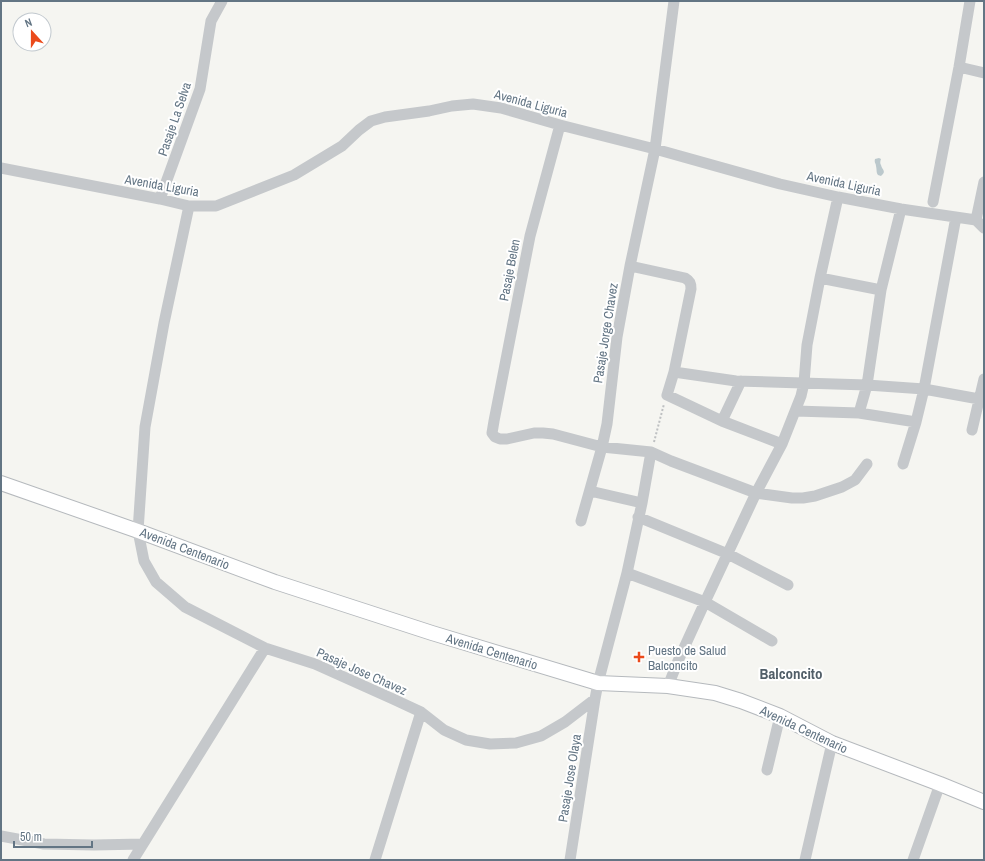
<svg xmlns="http://www.w3.org/2000/svg" width="985" height="861" font-family="'Archivo Narrow',sans-serif">
  <style>
    .water { fill: #bbc8cc }
    .lines { fill: none; stroke-linecap: round; stroke-linejoin: round }
    .major-casing { stroke: #b5b9bd; stroke-width: 16 }
    .path { stroke: #bec0c2; stroke-width: 2; stroke-dasharray: 2 2; stroke-linecap: butt }
    .minor { stroke: #c5c8cb; stroke-width: 11 }
    .major { stroke: #fff; stroke-width: 14 }
    .poi-dot { fill: #eb4a1b; stroke: #fff; stroke-width: 1.5 }
    .labels { text-anchor: middle; stroke-width: 4; stroke-linejoin: round; paint-order: stroke }
    .street-label { font-size: 13px; fill: #637584; stroke: #fff }
    .poi-label { font-size: 13px; fill: #637584; stroke: #fff; text-anchor: start }
    .quarter-label { font-size: 15px; font-weight: bold; fill: #515e68; stroke: #fff }
  </style>
  <rect width="100%" height="100%" fill="#f5f5f1"/>
  <path class="water" d="M879,158L881,159C880,161 880,164 881,165C882,170 887,171 881,176L878,175C876,172 877,170 876,166C876,163 874,163 875,159Z"/>
  <g class="lines">
    <defs>
      <path id="major" d="M1,483L138,531L275,582L432,633L598,683L668,686L715,693L741,701L780,716L832,743L940,784L984,802"/>
    </defs>
    <use href="#major" class="major-casing"/>
    <path class="path" d="M654,442L664,404"/>
    <path class="minor" d="M959,67L984,73
      M560,125L530,236L494,421L492,433L495,437L500,439H507L534,433H543L553,434L602,447L651,452L671,461L756,493L792,498H803L815,496L842,487L855,480L867,464
      M1,168L160,199L189,206H216L294,175L342,146L359,130L371,121L385,117L429,111L452,106L473,104L501,108L560,125L655,149L780,184L838,197L901,209L976,220
      M160,199L200,89L211,21L222,1
      M933,202L959,67L970,1
      M189,206L164,323L145,427L138,531L144,561L156,582L185,607L265,648L315,664L393,699L421,712L444,730L466,740L490,744L516,743L541,736L565,722L595,699L598,683L627,573L642,503L651,452
      M976,220L984,182
      M976,220L984,228
      M630,266L685,278C690,281 691,283 691,289L674,372L667,395L722,421L782,444
      M820,278L881,290
      M674,372L736,381L867,385L924,389L979,399
      M796,411L859,413L916,422
      M859,413L867,385L881,290L901,209
      M722,421L741,381
      M972,430L984,379
      M903,464L916,422L924,389L956,217
      M590,491L642,503
      M638,517L728,554L788,585
      M581,521L602,447L607,424L617,337L630,266L655,149L674,1
      M627,573L705,602L772,641
      M668,686L678,661L705,602L756,493L782,444L801,396L804,383L807,345L820,278L838,197
      M767,770L780,716
      M1,836L44,844L94,845L143,844
      M133,860L265,648
      M375,860L421,712
      M570,860L595,699
      M805,860L832,743
      M913,860L940,784"/>
    <use href="#major" class="major"/>
  </g>
  <path class="poi-dot" d="M637 651h4v4h4v4h-4v4h-4v-4h-4v-4h4z"/>
  <g class="labels">
    <g class="street-label">
      <text transform="translate(531 103) rotate(15)" y="5">Avenida Liguria</text>
      <text transform="translate(174 119) rotate(-71)" y="5">Pasaje La Selva</text>
      <text transform="translate(844 183) rotate(12)" y="5">Avenida Liguria</text>
      <text transform="translate(162 185) rotate(10)" y="5">Avenida Liguria</text>
      <text transform="translate(509 270) rotate(-79)" y="5">Pasaje Belen</text>
      <text transform="translate(605 333) rotate(-81)" y="5">Pasaje Jorge Chavez</text>
      <text transform="translate(185 548) rotate(21)" y="5">Avenida Centenario</text>
      <text transform="translate(492 651) rotate(17)" y="5">Avenida Centenario</text>
      <text transform="translate(362 671) rotate(24)" y="5">Pasaje Jose Chavez</text>
      <text transform="translate(804 729) rotate(25)" y="5">Avenida Centenario</text>
      <text transform="translate(569 778) rotate(-81)" y="5">Pasaje Jose Olaya</text>
    </g>
    <g class="poi-label">
      <text x="648" y="655">Puesto de Salud<tspan x="648" dy="15">Balconcito</tspan></text>
    </g>
    <g class="quarter-label">
      <text x="791" y="679">Balconcito</text>
    </g>
  </g>
  <rect width="985" height="861" fill="none" stroke="#637584" stroke-width="4"/>
  <g transform="translate(32 32) rotate(339)"><circle r="19" fill="#ffffff" stroke="#c1c8ce"/>
  <path d="M0-3L7 15L0 10L-7 15Z" fill="#eb4a1b"/>
  <text y="-6" font-size="11" font-weight="bold" text-anchor="middle" fill="#637584">N</text>
  </g>
  <path d="M14 841v6h78v-6" fill="none" stroke="#637584" stroke-width="2"/>
  <text x="20" y="841" font-size="12" fill="#637584" stroke="#ffffff" stroke-width="3" paint-order="stroke">50 m</text>
</svg>
